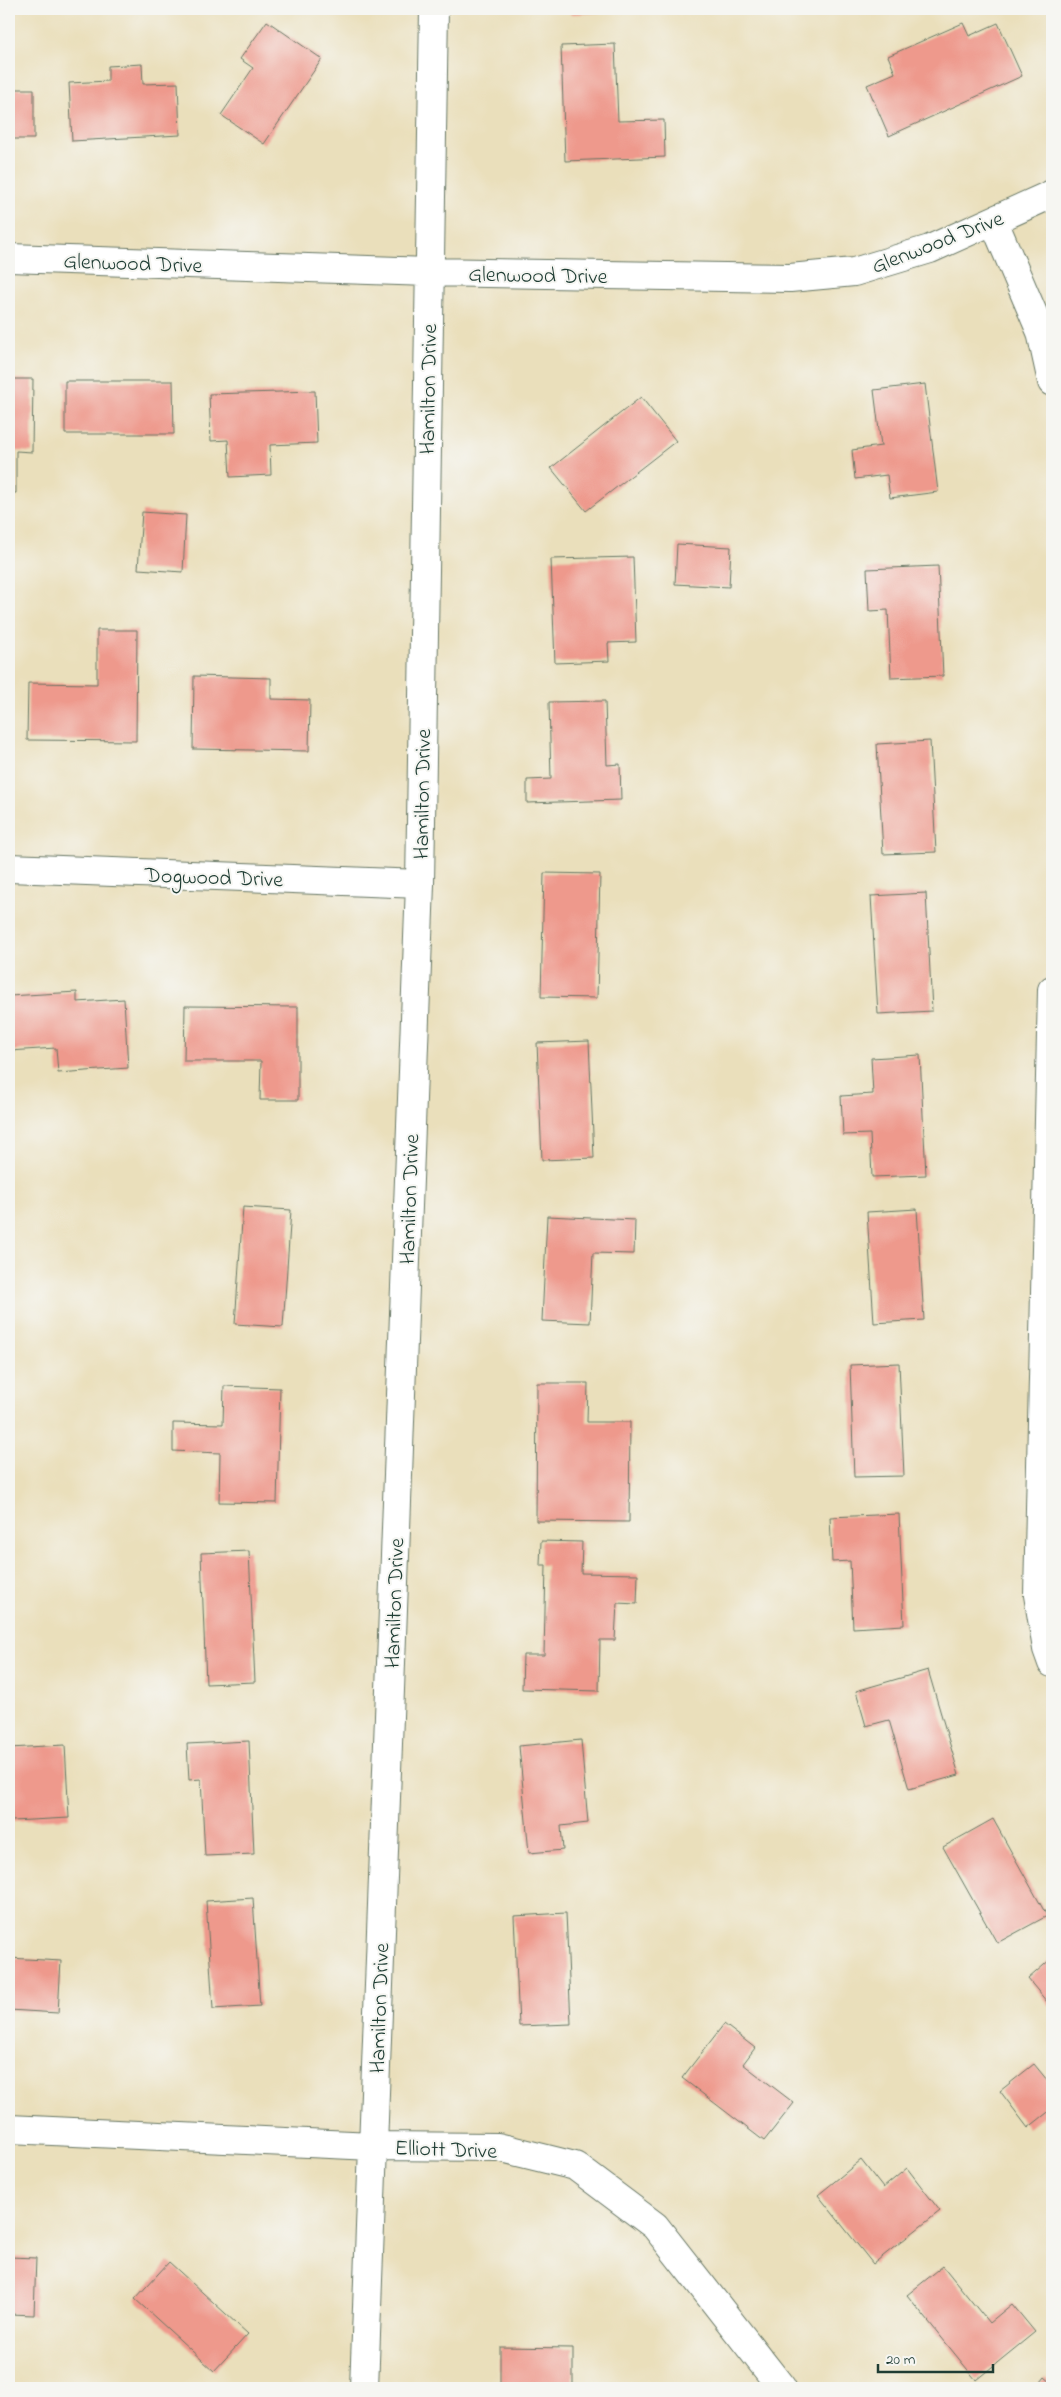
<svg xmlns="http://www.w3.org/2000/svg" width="1061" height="2397" font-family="'Indie Flower',sans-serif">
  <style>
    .building { fill: #ee998c }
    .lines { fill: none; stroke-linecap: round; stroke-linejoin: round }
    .minor-casing { stroke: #667663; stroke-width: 30 }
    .minor { stroke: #fff; stroke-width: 28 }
    .labels { text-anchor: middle; stroke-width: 4; stroke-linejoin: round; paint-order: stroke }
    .street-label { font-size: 22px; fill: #1f3d34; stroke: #f6f6f2 }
  </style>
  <rect width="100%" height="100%" fill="#f6f6f2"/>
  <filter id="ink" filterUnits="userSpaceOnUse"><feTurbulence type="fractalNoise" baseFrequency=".02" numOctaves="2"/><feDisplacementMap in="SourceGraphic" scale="10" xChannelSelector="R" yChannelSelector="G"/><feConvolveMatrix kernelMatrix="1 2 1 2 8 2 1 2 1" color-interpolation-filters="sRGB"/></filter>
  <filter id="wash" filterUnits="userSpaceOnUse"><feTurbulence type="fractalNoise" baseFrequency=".0096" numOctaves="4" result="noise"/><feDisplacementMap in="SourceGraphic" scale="20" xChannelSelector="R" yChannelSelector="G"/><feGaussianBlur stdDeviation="1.12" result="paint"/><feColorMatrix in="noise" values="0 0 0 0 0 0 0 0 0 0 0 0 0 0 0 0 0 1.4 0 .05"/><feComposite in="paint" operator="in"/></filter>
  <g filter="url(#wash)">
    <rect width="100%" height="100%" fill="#eadfbb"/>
    <g id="blocks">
      <path class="building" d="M570,9H618V12L570,14Z
        M267,21L322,59L264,144L221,115L253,68L240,59Z
        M963,23L969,36L998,23L1022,76L889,136L867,85L895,73L888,56Z
        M615,44L618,121L664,120L665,157L565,161L561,46Z
        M142,64L143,84L178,83L180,135L72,141L69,83L108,81V66Z
        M9,89H34V139H9Z
        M9,379H33L32,452L16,451V493H9Z
        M65,381H173L174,434H65Z
        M925,384L938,492L890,498L887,475L855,479L852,450L881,446L874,390Z
        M315,391L317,443L270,445L271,475L230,477L228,440L211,441L209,394Z
        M641,397L676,441L586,511L551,468Z
        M142,512L186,515L183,572L138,569Z
        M677,544L731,547L729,587L675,584Z
        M633,557L636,642L608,643L609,661L555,663L551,559Z
        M938,566L943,676L891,678L888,610L869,611L867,569Z
        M97,630H137L136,741L27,740L28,683L97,684Z
        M194,676L271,678V699L310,700L309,751L193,749Z
        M605,701L607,765L620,764L621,800L527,803V780L551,779L549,702Z
        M930,741L936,852L883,854L877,744Z
        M544,873L600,874L597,998L541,997Z
        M926,893L932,1011L878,1014L871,896Z
        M77,992V1002L124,999L128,1068L58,1073L56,1048L9,1051V996Z
        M185,1006L298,1007V1100H260L261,1061H184Z
        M589,1041L594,1158L542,1160L537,1043Z
        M920,1055L926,1175L872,1177L870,1134L843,1135L841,1096L873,1094L871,1058Z
        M243,1207L291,1210L283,1327L235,1324Z
        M917,1209L924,1320L874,1323L867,1212Z
        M547,1216L635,1220L634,1254L593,1253L590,1323L542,1321Z
        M899,1363L904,1476L854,1477L850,1365Z
        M537,1383H588L587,1422H630L629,1522L536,1521Z
        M224,1386L280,1388L277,1503L219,1502L220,1453L173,1451V1423L223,1424Z
        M899,1514L904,1625L853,1628L850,1561L832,1562L830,1517Z
        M541,1541L582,1542L581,1573L638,1574L637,1604L617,1603L615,1640H600L599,1691L522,1689L523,1655H544L546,1565H540Z
        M249,1551L255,1682L206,1684L201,1553Z
        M928,1670L959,1775L909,1789L889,1720L866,1726L856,1691Z
        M581,1740L588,1823L561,1826L563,1850L529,1853L519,1746Z
        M249,1741L254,1854L205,1856L201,1779L189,1780L187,1744Z
        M65,1745L69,1818L12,1821L9,1748Z
        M993,1819L1047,1916L997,1943L943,1847Z
        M253,1898L260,2006L213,2009L206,1901Z
        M566,1913L571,2024L519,2026L514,1916Z
        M9,1958L61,1961L58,2013L9,2010Z
        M1052,1958V2008L1028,1979Z
        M724,2024L755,2048L743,2064L794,2103L764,2141L682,2078Z
        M1034,2064L1052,2086V2109L1028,2128L1000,2091Z
        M861,2160L883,2188L907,2168L940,2211L873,2264L818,2195Z
        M9,2257L36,2258L34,2315L9,2314Z
        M169,2262L248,2334L214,2371L135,2299Z
        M943,2266L989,2323L1012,2304L1035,2332L976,2380L907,2295Z
        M500,2347L573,2348V2388H500Z
        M1045,2377L1052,2383V2388H1036Z"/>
    </g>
  </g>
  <g filter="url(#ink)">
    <use href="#blocks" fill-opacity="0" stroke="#667663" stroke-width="1"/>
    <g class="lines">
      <defs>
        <path id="minor" d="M994,222L1041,332L1052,382
          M9,258L429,272L790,278L854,272L930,249L1052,194
          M9,868L420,884
          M1052,990L1038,1595L1047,1649L1052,1663
          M9,2129L373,2146L498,2147L575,2166L655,2226L782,2388
          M364,2388L420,884L434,9"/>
      </defs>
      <use href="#minor" class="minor-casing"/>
      <use href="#minor" class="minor"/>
    </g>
  </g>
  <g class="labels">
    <g class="street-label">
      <text transform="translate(937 241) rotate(-21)" y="8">Glenwood Drive</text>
      <text transform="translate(133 262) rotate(2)" y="8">Glenwood Drive</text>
      <text transform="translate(538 274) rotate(1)" y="8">Glenwood Drive</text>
      <text transform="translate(427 389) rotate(-89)" y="8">Hamilton Drive</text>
      <text transform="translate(421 794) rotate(-89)" y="8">Hamilton Drive</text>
      <text transform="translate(214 876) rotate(2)" y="8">Dogwood Drive</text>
      <text transform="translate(408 1199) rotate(-88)" y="8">Hamilton Drive</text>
      <text transform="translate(393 1603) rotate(-88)" y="8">Hamilton Drive</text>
      <text transform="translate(378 2008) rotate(-88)" y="8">Hamilton Drive</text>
      <text transform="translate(446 2148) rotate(2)" y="8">Elliott Drive</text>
    </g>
  </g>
  <rect width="1061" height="2397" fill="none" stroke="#f6f6f2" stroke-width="30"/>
  <path d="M878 2364v8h115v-8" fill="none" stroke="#1f3d34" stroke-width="2.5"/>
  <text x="886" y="2364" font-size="15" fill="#1f3d34" stroke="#f6f6f2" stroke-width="4" paint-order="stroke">20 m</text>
</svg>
